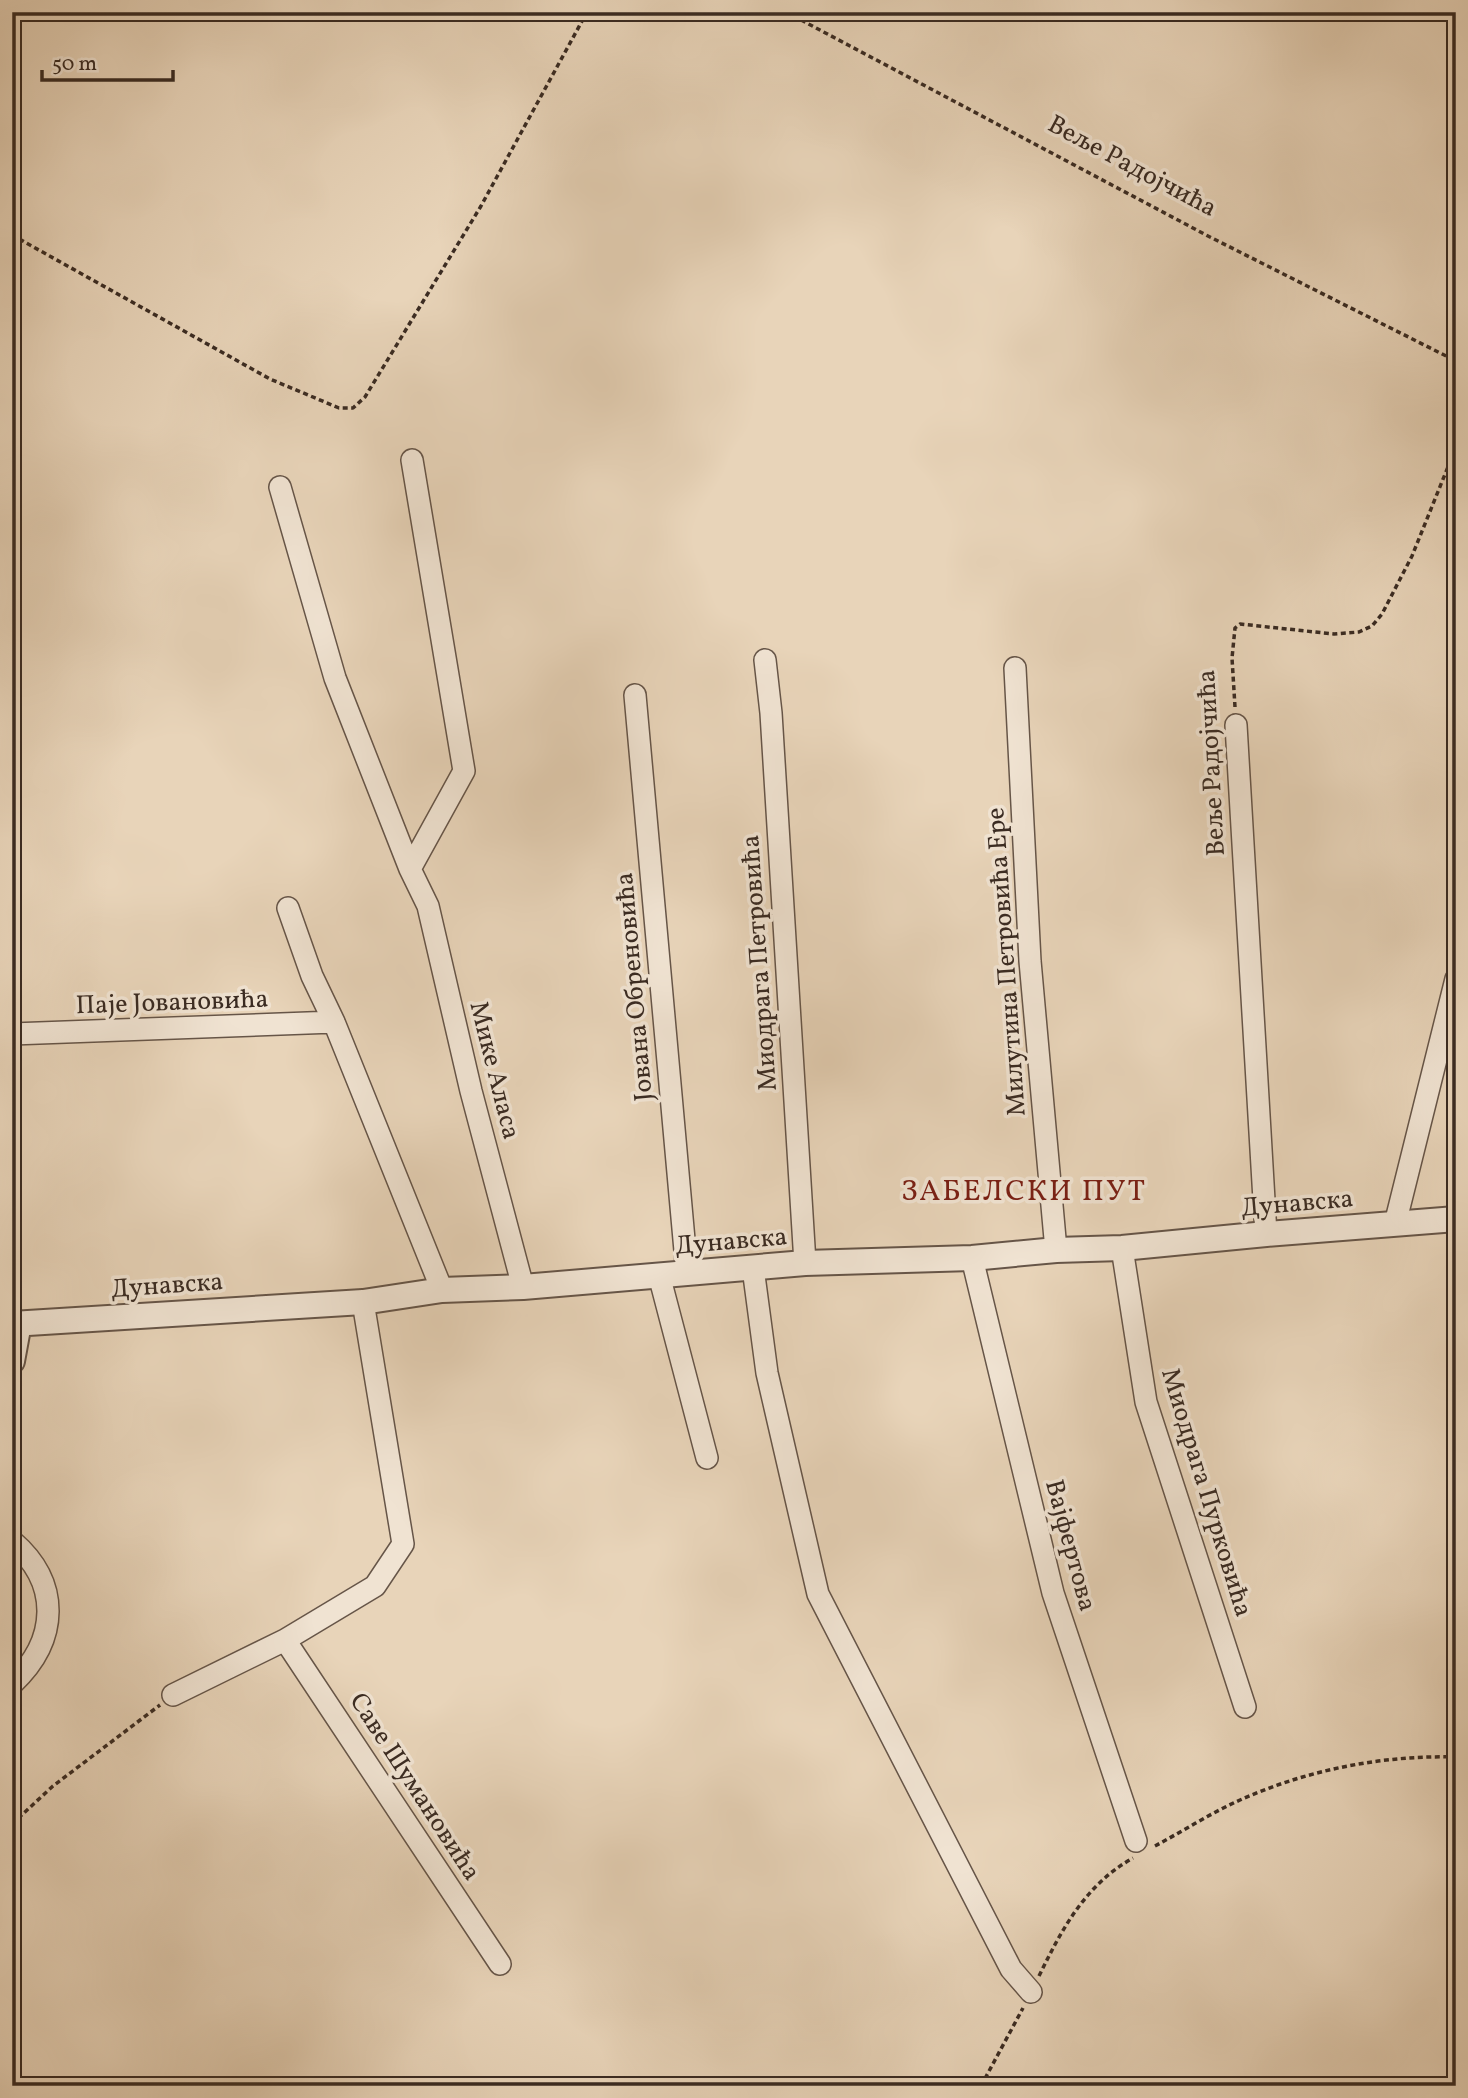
<svg xmlns="http://www.w3.org/2000/svg" width="1468" height="2098" font-family="Vollkorn,serif">
  <style>
    .lines { fill: none; stroke-linecap: round; stroke-linejoin: round }
    .minor-casing { stroke: #665548; stroke-width: 24 }
    .tertiary-casing { stroke: #665548; stroke-width: 28 }
    .path { stroke: #3a2b22; stroke-width: 3.5; stroke-dasharray: 5 3.5; stroke-linecap: butt }
    .minor { stroke: #f0e3d2; stroke-width: 21 }
    .tertiary { stroke: #f0e3d2; stroke-width: 24 }
    .labels { text-anchor: middle; stroke-width: 7; stroke-linejoin: round; paint-order: stroke }
    .street-label { font-size: 26px; fill: #3a2b22; stroke: #f0e3d2 }
    .quarter-label { font-size: 30px; letter-spacing: 2px; fill: #7a1f14; stroke: #f0e3d2 }
  </style>
  <rect width="100%" height="100%" fill="#e8d4b9"/>
  <filter id="stains"><feTurbulence type="fractalNoise" baseFrequency=".00286" numOctaves="4"/><feColorMatrix values="0 0 0 0 .2 0 0 0 0 .09 0 0 0 0 .02 0 0 0 .5 -.17"/></filter>
  <radialGradient id="worn" r=".72"><stop offset=".6" stop-color="#630" stop-opacity="0"/><stop offset="1" stop-color="#630" stop-opacity=".3"/></radialGradient>
  <g class="lines">
    <defs>
      <path id="minor" d="M280,487L335,678L410,869L428,906L471,1091L523,1287
        M765,660L771,713L805,1263
        M1015,668L1030,961L1056,1250
        M635,695L687,1273
        M1236,725L1266,1234
        M410,869L464,771L412,460
        M288,908L312,976L334,1022L442,1290
        M12,1034L334,1022
        M1395,1224L1456,979
        M1122,1248L1146,1402L1245,1707
        M972,1258L1053,1593L1136,1841
        M753,1268L767,1373L818,1594L1011,1969L1031,1992
        M659,1275L707,1458
        M363,1302L403,1544L375,1586L285,1640L500,1964
        M12,1541C61,1583 59,1640 12,1684
        M173,1695L285,1640"/>
      <path id="tertiary" d="M12,1324L363,1302L442,1290L523,1287L805,1263L972,1258L1056,1250L1122,1248L1266,1234L1456,1219
        M12,1361L19,1323"/>
    </defs>
    <use href="#minor" class="minor-casing"/>
    <use href="#tertiary" class="tertiary-casing"/>
    <path class="path" d="M786,12L1208,236L1456,361
      M12,235L270,379L339,408H353L365,397L481,206L587,12
      M1235,707L1232,658L1235,628L1240,624L1334,634L1359,632L1372,626L1382,614L1412,556L1456,447
      M12,1824L53,1786L160,1705
      M1155,1846C1183,1831 1211,1813 1240,1800C1307,1770 1382,1755 1456,1757
      M1039,1976C1062,1929 1085,1885 1133,1858
      M981,2086L1023,2008"/>
    <use href="#minor" class="minor"/>
    <use href="#tertiary" class="tertiary"/>
  </g>
  <g class="labels">
    <g class="street-label">
      <text transform="translate(1133 165) rotate(28)" y="9">Веље Радојчића</text>
      <text transform="translate(1210 763) rotate(-93)" y="9">Веље Радојчића</text>
      <text transform="translate(1005 962) rotate(-94)" y="9">Милутина Петровића Ере</text>
      <text transform="translate(758 963) rotate(-94)" y="9">Миодрага Петровића</text>
      <text transform="translate(633 987) rotate(-95)" y="9">Јована Обреновића</text>
      <text transform="translate(172 1001) rotate(-2)" y="9">Паје Јовановића</text>
      <text transform="translate(496 1070) rotate(76)" y="9">Мике Аласа</text>
      <text transform="translate(1297 1202) rotate(-5)" y="9">Дунавска</text>
      <text transform="translate(731 1240) rotate(-5)" y="9">Дунавска</text>
      <text transform="translate(167 1284) rotate(-4)" y="9">Дунавска</text>
      <text transform="translate(1208 1492) rotate(73)" y="9">Миодрага Пурковића</text>
      <text transform="translate(1072 1545) rotate(75)" y="9">Вајфертова</text>
      <text transform="translate(416 1786) rotate(57)" y="9">Саве Шумановића</text>
    </g>
    <g class="quarter-label">
      <text x="1024" y="1200">ЗАБЕЛСКИ ПУТ</text>
    </g>
  </g>
  <rect width="1468" height="2098" fill="none" stroke="#e8d4b9" stroke-width="42"/>
  <rect x="14" y="14" width="1440" height="2070" fill="none" stroke="#3a2b22" stroke-width="3.5"/>
  <rect x="21" y="21" width="1426" height="2056" fill="none" stroke="#3a2b22" stroke-width="2"/>
  <path d="M42 70v10h131v-10" fill="none" stroke="#3a2b22" stroke-width="3.5"/>
  <text x="52" y="70" font-size="21" fill="#3a2b22" stroke="#f0e3d2" stroke-width="5" paint-order="stroke">50 m</text>
  <rect width="100%" height="100%" filter="url(#stains)"/>
  <rect width="100%" height="100%" fill="url(#worn)"/>
</svg>
